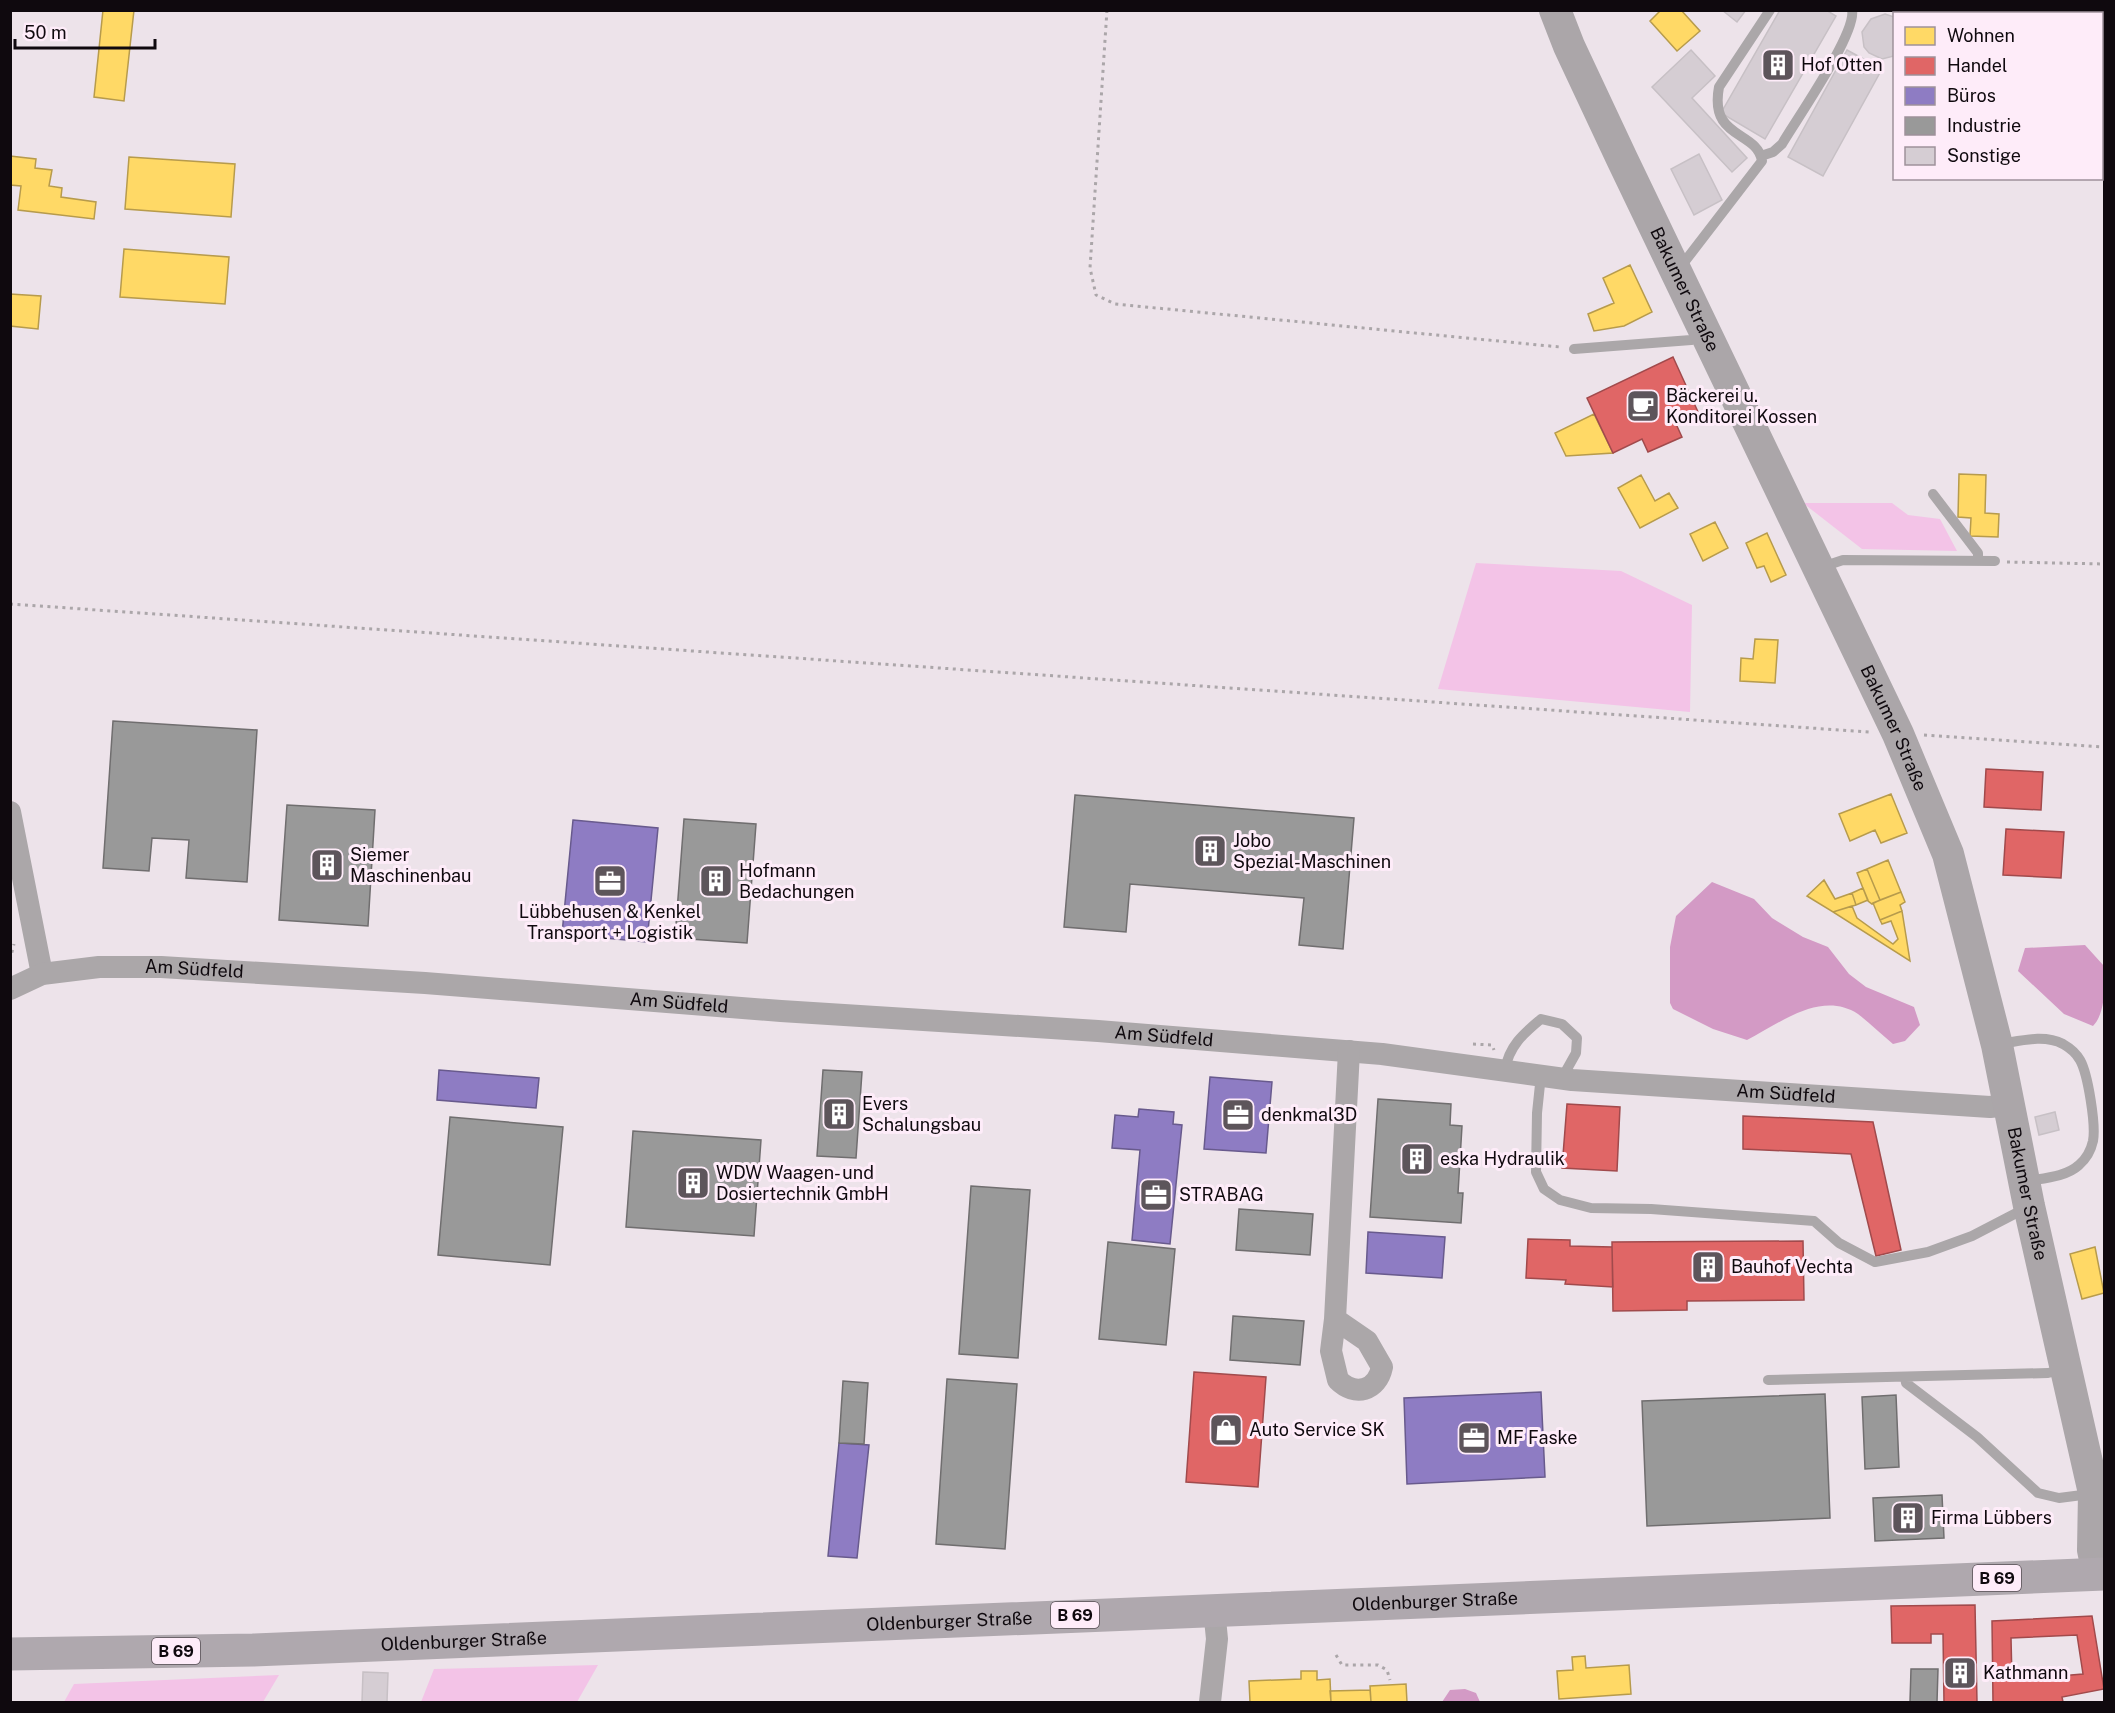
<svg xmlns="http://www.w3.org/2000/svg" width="2115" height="1713" font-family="'Public Sans',sans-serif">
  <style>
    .green { fill: #f3c3e7 }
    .water { fill: #d39ac5 }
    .homes { fill: #ffd966; stroke: #b79b4c; stroke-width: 1.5 }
    .shops { fill: #e06666; stroke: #a14a4c; stroke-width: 1.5; fill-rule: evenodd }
    .offices { fill: #8e7cc3; stroke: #685a8d; stroke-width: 1.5 }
    .industry { fill: #999; stroke: #706e6f; stroke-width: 1.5 }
    .building { fill: #d5cdd3; stroke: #c7c0c5; stroke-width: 1.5 }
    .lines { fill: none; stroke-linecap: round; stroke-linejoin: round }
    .path { stroke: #aba6a9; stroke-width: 3; stroke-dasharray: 3 4.5; stroke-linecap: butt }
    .lane { stroke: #aba7a9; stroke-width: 10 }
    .street { stroke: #aba7a9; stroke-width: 22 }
    .secondary { stroke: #aba6a9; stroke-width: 32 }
    .primary { stroke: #afa8ae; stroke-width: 33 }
    .labels { text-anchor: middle; stroke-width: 6; stroke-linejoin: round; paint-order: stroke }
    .shield { fill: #feecf9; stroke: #574d54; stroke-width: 1.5 }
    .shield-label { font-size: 16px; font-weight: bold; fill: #0f090e }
    .poi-label { font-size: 18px; fill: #0f090e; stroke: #feecf9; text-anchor: start }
    .street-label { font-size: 18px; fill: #0f090e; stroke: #feecf9 }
  </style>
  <rect width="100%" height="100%" fill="#ede3ea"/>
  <path class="green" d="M1803,503H1892L1908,515L1940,519L1957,551L1862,549Z
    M1476,563L1621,571L1692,605L1690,712L1438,689Z
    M598,1665L577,1702H421L434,1669Z
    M279,1675L263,1702H64L74,1684Z"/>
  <path class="water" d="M1712,882L1754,899L1772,918L1803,937L1828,947L1849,974L1866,987L1914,1007L1920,1025L1905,1041L1893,1044C1882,1035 1870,1023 1858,1014C1821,990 1780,1023 1747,1040L1713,1029L1673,1009L1670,1003V947L1676,916Z
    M2085,945L2104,966C2105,983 2106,1013 2093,1026L2064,1014L2018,971L2025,948Z
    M1465,1689L1476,1693L1480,1702H1442L1450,1690Z"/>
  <path class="homes" d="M103,10H134L124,101L94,97Z
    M1661,10H1681L1700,31L1677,51L1650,21Z
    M10,156L36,159L35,168L52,170L49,186L62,188L61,197L96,202L94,219L18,210L21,186L10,185Z
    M129,157L235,164L231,217L125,209Z
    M124,249L229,257L225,304L120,297Z
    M1630,265L1652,312L1624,326L1594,331L1588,314L1614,303L1603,278Z
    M10,294L41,296L38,329L10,326Z
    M1594,414L1613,453L1566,456L1555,433Z
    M1959,474L1986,475L1985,513L1999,514L1998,537L1970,536L1971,518L1958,517Z
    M1641,475L1655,501L1669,493L1678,508L1640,528L1618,488Z
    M1715,522L1728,548L1703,561L1690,534Z
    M1767,533L1786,575L1771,582L1764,566L1757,568L1746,543Z
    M1755,639L1778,640L1775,683L1740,681L1741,658L1753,659Z
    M1891,794L1907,833L1881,843L1875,830L1850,841L1839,814Z
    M1888,860L1901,892L1880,900L1867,869Z
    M1867,869L1880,900L1872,904L1868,901L1857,873Z
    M1824,880L1835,899L1852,893L1856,905L1833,912L1807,896Z
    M1863,888L1868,900L1856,905L1852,893Z
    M1901,892L1905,902L1900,905L1902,911L1880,920L1873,903Z
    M1852,906L1857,918L1893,944L1898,939L1891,921L1882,924L1880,920L1902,911L1910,961L1833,912Z
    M2095,1247L2104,1293L2082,1299L2070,1254Z
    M1585,1656L1586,1668L1629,1665L1631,1694L1559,1699L1557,1671L1573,1670L1572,1657Z
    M1301,1671H1317V1680L1330,1679L1331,1702H1250L1249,1681L1301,1679Z
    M1406,1684L1407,1702H1371L1370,1686Z
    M1370,1690L1371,1702H1331L1330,1691Z"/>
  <path class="shops" d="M1673,357L1699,414L1676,424L1682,437L1648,452L1642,439L1613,453L1587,398Z
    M1986,769L2043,772L2041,810L1984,807Z
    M2006,829L2064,832L2061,878L2003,875Z
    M1567,1104L1620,1107L1617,1171L1562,1168Z
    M1743,1116L1873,1122L1901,1250L1876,1256L1851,1154L1743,1149Z
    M1528,1239L1570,1240V1246L1612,1247L1613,1287L1565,1284L1566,1280L1526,1278Z
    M1803,1241L1804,1300L1687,1301V1310L1613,1311L1612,1242Z
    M1194,1372L1266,1377L1258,1487L1186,1482Z
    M1975,1605L1977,1702H1944L1943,1634H1931V1643H1892L1891,1606Z
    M2092,1616L2104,1689L2062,1697L2063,1702H1993L1992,1621ZM2077,1635L2083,1674L2012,1680L2011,1638Z"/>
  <path class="offices" d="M573,820L658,828L647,942L562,934Z
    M439,1070L539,1078L536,1108L437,1100Z
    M1210,1077L1272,1082L1266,1153L1204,1149Z
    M1139,1109L1174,1112L1173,1124L1182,1125L1170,1244L1132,1240L1140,1150L1112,1148L1115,1115L1138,1117Z
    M1368,1232L1445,1237L1442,1278L1366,1273Z
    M1541,1392L1545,1477L1407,1484L1404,1398Z
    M839,1443L869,1445L857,1558L828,1556Z"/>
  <path class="industry" d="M113,721L257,730L247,882L186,878L189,840L152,838L149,871L103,868Z
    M1075,795L1354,818L1343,949L1299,945L1304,898L1130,884L1126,932L1064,927Z
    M287,805L375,810L368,926L279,920Z
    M684,819L756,824L747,943L675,938Z
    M823,1070L862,1072L856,1158L817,1156Z
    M1378,1099L1451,1104L1450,1125L1462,1126L1458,1193H1463L1461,1223L1370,1217Z
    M450,1117L563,1127L550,1265L438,1255Z
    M633,1131L761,1140L754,1236L626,1227Z
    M971,1186L1030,1190L1018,1358L959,1354Z
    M1239,1209L1313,1214L1310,1255L1236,1250Z
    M1108,1242L1175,1249L1166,1345L1099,1339Z
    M1233,1316L1304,1321L1300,1365L1230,1360Z
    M947,1379L1017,1384L1005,1549L936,1544Z
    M843,1381L868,1383L864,1444L839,1443Z
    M1825,1394L1830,1518L1647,1526L1642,1401Z
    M1896,1395L1899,1467L1865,1469L1862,1397Z
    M1942,1495L1944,1538L1875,1541L1873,1498Z
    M1911,1669H1938L1937,1702H1910Z"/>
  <path class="building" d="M1722,10H1746L1737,22Z
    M1780,10H1826L1836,16L1765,139L1721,113Z
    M1885,14L1894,17V56L1882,59L1869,53L1864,47L1862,32L1871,19Z
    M1691,50L1715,76L1692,98L1747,158L1732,172L1652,87Z
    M1847,50L1882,69L1823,176L1788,157Z
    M1699,154L1722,200L1694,215L1671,169Z
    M2055,1112L2059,1130L2039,1135L2035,1117Z
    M363,1672L388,1673L387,1702H362Z"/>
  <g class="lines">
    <path class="path" d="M1107,10L1090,268L1096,295L1115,304L1560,347
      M2007,562L2104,564
      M10,604L1869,732
      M1924,735L2104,747
      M10,960L14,944
      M1473,1044L1492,1045L1494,1050
      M1336,1655L1342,1665H1378L1387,1670L1390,1680"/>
    <path class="lane" d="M1761,156L1773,152L1782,144C1796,120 1857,33 1852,10
      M1679,269L1762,161C1757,130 1709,140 1719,87L1770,10
      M1574,349L1691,340L1704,333
      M1933,494L1978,553V561
      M1822,567L1843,560L1995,561
      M2000,1044C2020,1041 2044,1034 2063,1044C2070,1048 2076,1053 2080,1060C2088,1074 2096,1125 2093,1141C2091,1150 2086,1159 2079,1165C2066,1177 2044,1178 2027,1181
      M1505,1070C1509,1046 1523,1034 1541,1019L1562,1024L1577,1038L1576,1053L1562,1078
      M1541,1075L1537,1113L1536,1172L1544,1189L1560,1200L1591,1208L1651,1209L1814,1221L1839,1243L1875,1262L1928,1252L1972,1236L2026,1208
      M1905,1377L1906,1383L1977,1437L2038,1493L2059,1498L2090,1494
      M1768,1380L2048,1373L2065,1369"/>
    <g class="street">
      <path d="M10,812L42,974"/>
      <path id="s1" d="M10,989L42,974L99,967H161L425,983L781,1011L1098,1031L1382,1054L1572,1080L1990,1107L2009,1105"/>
      <path d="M1335,1319L1367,1341L1382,1367C1377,1391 1355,1397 1338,1380L1331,1351L1335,1319L1349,1051"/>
      <path d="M1210,1702L1217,1639L1214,1609"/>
    </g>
    <path class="secondary" id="s2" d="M1555,10L1569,46L1622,159L1898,734L1948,854L1997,1045L2029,1206L2094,1493L2093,1550L2098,1574"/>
    <path class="primary" id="s3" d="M10,1654L253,1650L2104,1574"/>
  </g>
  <defs>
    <symbol id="building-square" viewBox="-11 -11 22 22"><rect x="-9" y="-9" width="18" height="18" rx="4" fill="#5d555b" stroke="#feecf9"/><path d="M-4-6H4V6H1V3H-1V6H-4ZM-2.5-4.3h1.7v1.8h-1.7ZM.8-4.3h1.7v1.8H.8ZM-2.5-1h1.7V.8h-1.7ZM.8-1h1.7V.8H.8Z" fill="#fff"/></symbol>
    <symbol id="cafe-square" viewBox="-11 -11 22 22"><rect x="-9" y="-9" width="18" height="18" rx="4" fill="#5d555b" stroke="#feecf9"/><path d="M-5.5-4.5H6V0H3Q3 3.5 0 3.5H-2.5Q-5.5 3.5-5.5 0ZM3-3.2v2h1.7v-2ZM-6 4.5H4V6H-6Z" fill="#fff"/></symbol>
    <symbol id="office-square" viewBox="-11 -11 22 22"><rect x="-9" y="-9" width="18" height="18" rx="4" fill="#5d555b" stroke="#feecf9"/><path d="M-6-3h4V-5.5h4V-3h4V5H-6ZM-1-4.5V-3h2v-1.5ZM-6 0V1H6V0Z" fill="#fff"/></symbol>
    <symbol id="shop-square" viewBox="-11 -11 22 22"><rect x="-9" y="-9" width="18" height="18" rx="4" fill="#5d555b" stroke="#feecf9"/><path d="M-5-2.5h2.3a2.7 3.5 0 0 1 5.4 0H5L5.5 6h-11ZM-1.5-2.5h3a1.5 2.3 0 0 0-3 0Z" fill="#fff"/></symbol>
  </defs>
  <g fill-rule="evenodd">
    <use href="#building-square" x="1759" y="46" width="38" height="38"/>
    <use href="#cafe-square" x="1624" y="387" width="38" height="38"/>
    <use href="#building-square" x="1191" y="832" width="38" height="38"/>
    <use href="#building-square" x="308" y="846" width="38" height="38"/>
    <use href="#office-square" x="591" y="862" width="38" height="38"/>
    <use href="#building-square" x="697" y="862" width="38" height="38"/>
    <use href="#building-square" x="820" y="1095" width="38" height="38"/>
    <use href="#office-square" x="1219" y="1096" width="38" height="38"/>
    <use href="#building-square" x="1398" y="1140" width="38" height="38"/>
    <use href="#building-square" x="674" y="1164" width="38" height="38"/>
    <use href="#office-square" x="1137" y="1176" width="38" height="38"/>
    <use href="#building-square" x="1689" y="1248" width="38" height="38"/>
    <use href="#shop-square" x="1207" y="1411" width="38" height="38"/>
    <use href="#office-square" x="1455" y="1419" width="38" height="38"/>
    <use href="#building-square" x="1889" y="1499" width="38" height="38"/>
    <use href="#building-square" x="1941" y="1654" width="38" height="38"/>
  </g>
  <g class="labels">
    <g class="shield">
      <rect x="1973" y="1565" width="48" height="26" rx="4.5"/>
      <rect x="1051" y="1602" width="48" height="26" rx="4.5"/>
      <rect x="152" y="1638" width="48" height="26" rx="4.5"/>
    </g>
    <g class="shield-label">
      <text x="1997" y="1584">B 69</text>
      <text x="1075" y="1621">B 69</text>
      <text x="176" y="1657">B 69</text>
    </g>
    <g class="poi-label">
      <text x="1801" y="71">Hof Otten</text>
      <text x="1666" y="402">Bäckerei u.<tspan x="1666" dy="21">Konditorei Kossen</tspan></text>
      <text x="1233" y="847">Jobo<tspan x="1233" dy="21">Spezial-Maschinen</tspan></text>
      <text x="350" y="861">Siemer<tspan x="350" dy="21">Maschinenbau</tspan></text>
      <text x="739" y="877">Hofmann<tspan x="739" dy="21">Bedachungen</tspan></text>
      <text x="610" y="918" text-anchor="middle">Lübbehusen &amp; Kenkel<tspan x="610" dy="21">Transport + Logistik</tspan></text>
      <text x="862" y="1110">Evers<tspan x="862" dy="21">Schalungsbau</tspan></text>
      <text x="1261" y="1121">denkmal3D</text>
      <text x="1440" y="1165">eska Hydraulik</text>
      <text x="716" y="1179">WDW Waagen- und<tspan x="716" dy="21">Dosiertechnik GmbH</tspan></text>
      <text x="1179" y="1201">STRABAG</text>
      <text x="1731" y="1273">Bauhof Vechta</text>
      <text x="1249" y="1436">Auto Service SK</text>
      <text x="1497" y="1444">MF Faske</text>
      <text x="1931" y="1524">Firma Lübbers</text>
      <text x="1983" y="1679">Kathmann</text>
    </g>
    <g class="street-label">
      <text dy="6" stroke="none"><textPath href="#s2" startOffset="308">Bakumer Straße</textPath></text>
      <text dy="6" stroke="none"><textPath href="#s2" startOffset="794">Bakumer Straße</textPath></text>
      <text dy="6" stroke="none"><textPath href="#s1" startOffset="188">Am Südfeld</textPath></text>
      <text dy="6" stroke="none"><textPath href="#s1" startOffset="674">Am Südfeld</textPath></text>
      <text dy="6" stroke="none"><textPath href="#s1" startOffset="1160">Am Südfeld</textPath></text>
      <text dy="6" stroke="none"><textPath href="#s1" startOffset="1785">Am Südfeld</textPath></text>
      <text dy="6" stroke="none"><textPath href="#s2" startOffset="1280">Bakumer Straße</textPath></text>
      <text dy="6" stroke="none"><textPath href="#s3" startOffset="1426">Oldenburger Straße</textPath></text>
      <text dy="6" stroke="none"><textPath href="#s3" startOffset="940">Oldenburger Straße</textPath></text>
      <text dy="6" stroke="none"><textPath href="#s3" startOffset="454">Oldenburger Straße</textPath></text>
    </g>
  </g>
  <rect width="2115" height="1713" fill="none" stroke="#0f090e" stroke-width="24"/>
  <rect x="1893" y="12" width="210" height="168" fill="#feecf9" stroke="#9e919b" stroke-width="1.5"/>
  <rect x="1905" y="27" width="30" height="18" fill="#ffd966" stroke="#9e919b" stroke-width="1.5"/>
  <text x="1947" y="42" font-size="18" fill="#0f090e">Wohnen</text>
  <rect x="1905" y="57" width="30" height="18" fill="#e06666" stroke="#9e919b" stroke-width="1.5"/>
  <text x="1947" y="72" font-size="18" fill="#0f090e">Handel</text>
  <rect x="1905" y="87" width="30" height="18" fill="#8e7cc3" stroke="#9e919b" stroke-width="1.5"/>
  <text x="1947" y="102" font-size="18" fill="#0f090e">Büros</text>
  <rect x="1905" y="117" width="30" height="18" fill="#999999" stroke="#9e919b" stroke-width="1.5"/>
  <text x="1947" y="132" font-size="18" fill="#0f090e">Industrie</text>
  <rect x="1905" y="147" width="30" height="18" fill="#d5cdd3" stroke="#9e919b" stroke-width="1.5"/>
  <text x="1947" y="162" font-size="18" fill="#0f090e">Sonstige</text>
  <path d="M15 39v9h140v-9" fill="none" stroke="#0f090e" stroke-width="3"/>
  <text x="24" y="39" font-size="18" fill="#0f090e" stroke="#feecf9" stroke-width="4.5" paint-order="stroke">50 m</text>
</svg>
